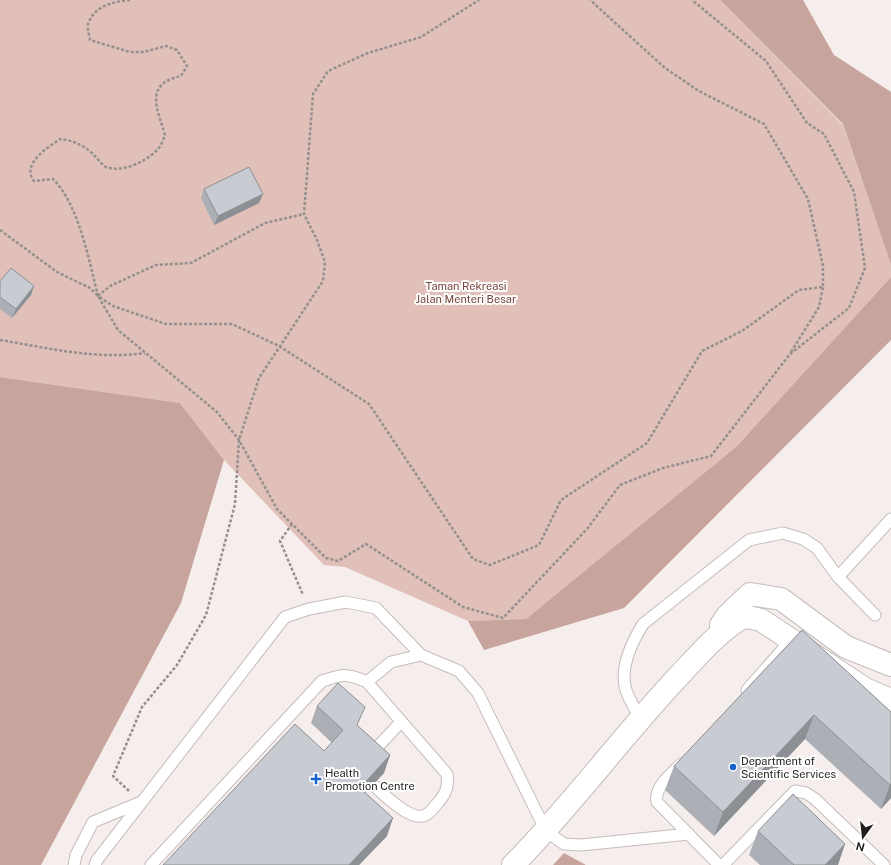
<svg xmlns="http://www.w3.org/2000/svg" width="891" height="865" font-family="'Public Sans',sans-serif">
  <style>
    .green { fill: #e0c0b9 }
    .forest { fill: #c7a49c }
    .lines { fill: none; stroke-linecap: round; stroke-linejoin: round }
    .lane-casing { stroke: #c5bdbb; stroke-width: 13 }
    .street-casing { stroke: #c5bdbb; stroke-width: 24 }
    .path { stroke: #958f8e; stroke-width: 2.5; stroke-dasharray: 3 2; stroke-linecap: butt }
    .lane { stroke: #fff; stroke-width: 11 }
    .street { stroke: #fff; stroke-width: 22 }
    .wall { fill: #acafb5 }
    .shaded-wall { fill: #8c8f93 }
    .building { fill: #c8ccd2; stroke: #8c8f93 }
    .poi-dot { fill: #1764ce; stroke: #fff; stroke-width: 1.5 }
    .labels { text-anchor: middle; stroke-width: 4; stroke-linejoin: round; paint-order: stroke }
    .park-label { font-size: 11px; fill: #774439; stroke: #fff }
    .poi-label { font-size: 11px; fill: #201d1c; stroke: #fff; text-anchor: start }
  </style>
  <rect width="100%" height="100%" fill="#f6eeec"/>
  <path class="green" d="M0,0H720L843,125L891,265V277L737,446L526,619L468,621L345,567L324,565L224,460L180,403L0,377Z"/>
  <path class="forest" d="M720,0H803L834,55L891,92V265L843,124Z
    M891,277V340L624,608L484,650L468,621L526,619L737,446Z
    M0,377L180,403L224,460L181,603L41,865H0Z
    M564,853L586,865H553Z"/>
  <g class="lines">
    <defs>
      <path id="lane" d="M875,615L838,577L891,519
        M367,682L447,774C449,788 445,795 436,805C433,808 431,812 427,814C413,825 384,794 373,785
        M747,690L791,640
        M640,718C635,709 629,699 626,690C619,668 632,642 643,624L749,540L783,533L803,539L817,548L838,577
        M369,756L401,722
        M681,764C671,774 654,787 657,802L719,865
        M74,865L76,855L93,822L141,802
        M95,865L97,860L285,617L309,609L346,602L376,608L421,655
        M151,865L322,681C343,674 347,673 367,682L391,662L421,655L459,671L478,693L546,831L564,844L581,845L689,834
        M723,865L795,791L806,793L815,799L884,865"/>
      <path id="street" d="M721,625L727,616L750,594L781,599L846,647L891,665
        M513,865C571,806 620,739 676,679C695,659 714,636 738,620C745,615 753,618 761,620L865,689L891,700"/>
    </defs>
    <use href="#lane" class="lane-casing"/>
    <use href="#street" class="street-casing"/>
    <path class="path" d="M130,0C113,2 95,5 88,24C87,28 89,35 90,40L130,52H144L166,46L177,50L187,66L181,76C144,84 157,108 165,135C163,140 161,147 156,151C145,162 122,173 106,167C101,164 97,158 93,154C84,145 72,140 60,139C47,148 21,164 34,181L53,179C79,205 89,261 98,296L113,306L166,324H232L279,346L369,404L473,559L490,565L539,545L561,500L647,443L702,351L742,331L799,290L823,287V266L808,199L764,124L699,91L665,68L590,0
      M0,230L57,272L90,288L98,296L118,330L217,412L239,440L277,509L326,558L338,561L366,544L463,607L503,618L587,529L620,485L663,468L711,456L790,354L849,308L865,268L854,192L824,134L807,123L766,61L692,0
      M98,296L110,286L156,265L191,263L265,223L304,214
      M0,340C48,348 97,360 145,353
      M791,352L819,307L823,287
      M292,524L280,541L303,595
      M129,791L113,776L142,707L177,665L206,615L235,504L239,440L259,378L323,281L325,262L317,240L304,214L313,94L328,71L368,53L421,37L479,0"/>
    <use href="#lane" class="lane"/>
    <use href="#street" class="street"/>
  </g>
  <path class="wall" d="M204,189L263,194L259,203L214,225L201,198Z
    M0,281L34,286L31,295L12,318L0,309Z
    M802,630L891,712V798L881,809L805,739L714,836L665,790L674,766Z
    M317,706L358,726L390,755L384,773L365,793L387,836L359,865H163L324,751L332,743L311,723Z
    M758,831L838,865H760L749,855Z"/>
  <path class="shaded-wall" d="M263,194L259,203L214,225L218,216Z
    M34,286L31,295L12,318L16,309Z
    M814,715L805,739L714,836L723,812Z
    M390,755L384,773L354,805L360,788Z
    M891,784V798L881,809L890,785Z
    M393,818L387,836L359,865H349Z
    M845,844L838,865H825Z"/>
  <path class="building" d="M249,167L263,194L218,216L204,189Z
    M11,268L34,286L16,309L0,297V281Z
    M802,630L891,712V784L890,785L814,715L723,812L674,766Z
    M338,683L365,707L357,725L390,755L360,788L393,818L349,865H163L295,724L324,751L343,730L317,706Z
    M793,794L845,844L825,865H794L758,831Z"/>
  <g class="poi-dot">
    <circle cx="733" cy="767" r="4"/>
    <path d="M314 773h4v4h4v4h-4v4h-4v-4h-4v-4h4z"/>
  </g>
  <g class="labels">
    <g class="park-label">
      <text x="466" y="290">Taman Rekreasi<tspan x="466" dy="13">Jalan Menteri Besar</tspan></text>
    </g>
    <g class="poi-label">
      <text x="741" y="765">Department of<tspan x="741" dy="13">Scientific Services</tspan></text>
      <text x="325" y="777">Health<tspan x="325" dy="13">Promotion Centre</tspan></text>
    </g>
  </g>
  <g transform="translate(863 837) rotate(195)" stroke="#ffffff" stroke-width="3" paint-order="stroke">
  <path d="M0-3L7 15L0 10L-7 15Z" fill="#201d1c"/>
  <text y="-6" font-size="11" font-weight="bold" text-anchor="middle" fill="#201d1c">N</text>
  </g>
</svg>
